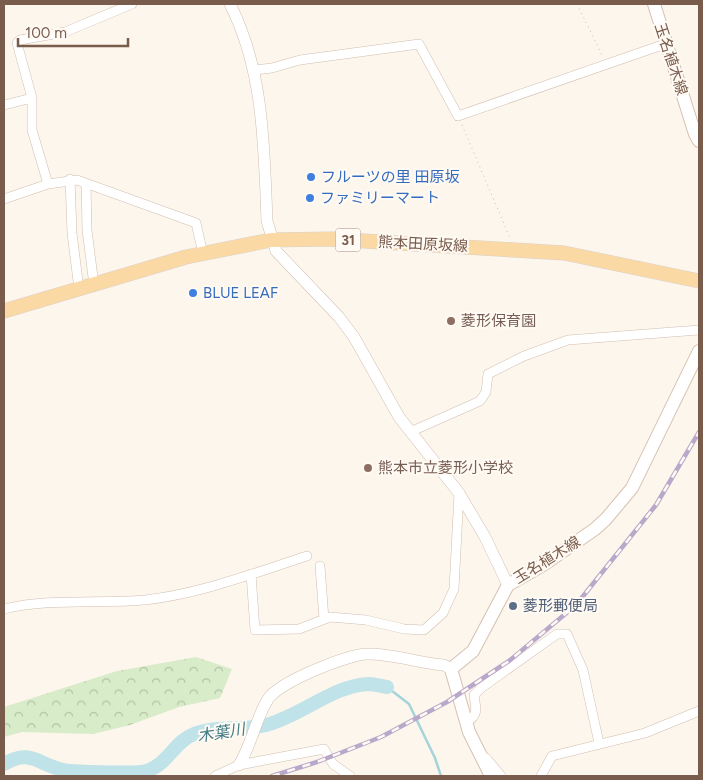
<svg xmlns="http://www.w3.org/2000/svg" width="703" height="780" font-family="Figtree,'Noto Sans JP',sans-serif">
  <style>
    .forest { fill: url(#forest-crowns) }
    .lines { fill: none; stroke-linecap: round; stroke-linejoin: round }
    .stream { stroke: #a5d3da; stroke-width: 2.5 }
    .river { stroke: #bfe3e8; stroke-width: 14 }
    .minor-casing { stroke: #d1beb0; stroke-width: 10 }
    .tertiary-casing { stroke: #d1beb0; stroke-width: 12 }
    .secondary-casing { stroke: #d6c0b0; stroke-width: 14 }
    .primary-casing { stroke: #dad1cd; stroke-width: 15 }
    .path { stroke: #d9b8a5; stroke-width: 1; stroke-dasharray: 1 4; stroke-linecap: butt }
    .minor { stroke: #fff; stroke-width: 9 }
    .tertiary { stroke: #fff; stroke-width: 11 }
    .secondary { stroke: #fff; stroke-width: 12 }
    .primary { stroke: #fbd9a5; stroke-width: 14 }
    .rail-casing { stroke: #b9a8c9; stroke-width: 4.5 }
    .rail { stroke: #fffaf3; stroke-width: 2.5; stroke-dasharray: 8; stroke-linecap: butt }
    .shop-dot { fill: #3f7fe0; stroke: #fffaf3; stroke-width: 2 }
    .education-dot { fill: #8d6e63; stroke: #fffaf3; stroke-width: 2 }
    .service-dot { fill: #5c6f8a; stroke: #fffaf3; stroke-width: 2 }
    .labels { text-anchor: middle; stroke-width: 4; stroke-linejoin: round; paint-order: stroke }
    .shield { fill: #fffaf3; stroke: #a28b7f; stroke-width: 1 }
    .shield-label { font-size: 14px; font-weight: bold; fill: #7a5c4d }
    .street-label { font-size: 15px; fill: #7a5c4d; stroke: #fffaf3 }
    .shop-label { font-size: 15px; fill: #366cbe; stroke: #fffaf3; text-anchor: start }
    .education-label { font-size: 15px; fill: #785e54; stroke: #fffaf3; text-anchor: start }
    .service-label { font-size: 15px; fill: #4e5e75; stroke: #fffaf3; text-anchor: start }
    .water-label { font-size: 16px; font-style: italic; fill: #437c86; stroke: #fffaf3 }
  </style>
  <defs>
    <pattern id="forest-crowns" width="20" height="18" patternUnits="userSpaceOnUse" patternTransform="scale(1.25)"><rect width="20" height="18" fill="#d8ecc9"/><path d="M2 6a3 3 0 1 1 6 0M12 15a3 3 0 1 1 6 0" fill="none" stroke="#b4c2a5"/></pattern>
  </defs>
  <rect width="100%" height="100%" fill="#fdf6ec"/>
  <path class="forest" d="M196,657L232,669L220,698L179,707L130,725L93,734L22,732L4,737V707L117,671Z"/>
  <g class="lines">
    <path class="stream" d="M387,687L409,704L435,758L441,776"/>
    <path class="river" d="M4,764C31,748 38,765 64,770C75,772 138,774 147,771C168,764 175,741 194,734C217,725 243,731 266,725C301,716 332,686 368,684C375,684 381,686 387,687"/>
    <defs>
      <path id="minor" d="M255,70L272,68L300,60L419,44L458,116L665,44
        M4,105L32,98
        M70,179L72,233L79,289
        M86,183L87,230L94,285
        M48,184L32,130V98L17,43L20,40L65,32L132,4
        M4,199L48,184L77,180L196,223L203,254
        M410,432L480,401L486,392L488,374L524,356L568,340L699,330
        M320,566L324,619
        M251,574L255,630L299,629L330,617L366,620L404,629L424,630L443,613L454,589L459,493
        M4,609C50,598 97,604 145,600C200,594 254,573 307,556
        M467,721C480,716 475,705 474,695L481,688L557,634H567L583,670L599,743
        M486,758L501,776
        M215,776L239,765L324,749L333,764L350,776
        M541,776L552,756L645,733L699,711"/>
      <path id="tertiary" d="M230,4C264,71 264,147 267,221L276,251L339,317L354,337L399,417L459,493L485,537L508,585
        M239,765C252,744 255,720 268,699C279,682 348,654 368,654C394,654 419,663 444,665L451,669"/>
      <path id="secondary" d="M654,4L695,134L699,141
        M491,776L469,732L451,669L473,651L508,585L543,565L595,529L606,519L632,488L699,351"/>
      <path id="primary" d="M4,311L186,257L271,240L331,239L564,253L699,281"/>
    </defs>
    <use href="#minor" class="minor-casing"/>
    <use href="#tertiary" class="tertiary-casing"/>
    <use href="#secondary" class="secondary-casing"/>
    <use href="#primary" class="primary-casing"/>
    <path class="path" d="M577,4L603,57
      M462,125L510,238"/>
    <use href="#minor" class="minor"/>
    <use href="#tertiary" class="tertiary"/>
    <use href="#secondary" class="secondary"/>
    <use href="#primary" class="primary"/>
    <defs>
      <path id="rail" d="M272,776L317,762L381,737L447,702L509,661L576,605L656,505L699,432"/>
    </defs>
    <use href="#rail" class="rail-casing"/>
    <use href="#rail" class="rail"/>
  </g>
  <g class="shop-dot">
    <circle cx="311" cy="177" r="5"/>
    <circle cx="310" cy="198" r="5"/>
    <circle cx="193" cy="293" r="5"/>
  </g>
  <g class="education-dot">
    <circle cx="451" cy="321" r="5"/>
    <circle cx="368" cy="468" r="5"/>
  </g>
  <circle class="service-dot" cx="513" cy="606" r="5"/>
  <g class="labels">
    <rect class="shield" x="335.5" y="228.5" width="25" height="23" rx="4"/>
    <g class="shield-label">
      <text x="348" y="245">31</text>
    </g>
    <g class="street-label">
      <text transform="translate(671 59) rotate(72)" y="5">玉名植木線</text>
      <text transform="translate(423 244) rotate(3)" y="5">熊本田原坂線</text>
      <text transform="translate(547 560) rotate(-32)" y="5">玉名植木線</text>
    </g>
    <g class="shop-label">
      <text x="321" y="182">フルーツの里 田原坂</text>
      <text x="320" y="203">ファミリーマート</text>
      <text x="203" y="298">BLUE LEAF</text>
    </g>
    <g class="education-label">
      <text x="461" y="326">菱形保育園</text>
      <text x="378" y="473">熊本市立菱形小学校</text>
    </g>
    <g class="service-label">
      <text x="523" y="611">菱形郵便局</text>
    </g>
    <g class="water-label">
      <text transform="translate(221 732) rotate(-9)" y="6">木葉川</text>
    </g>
  </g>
  <rect width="703" height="780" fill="none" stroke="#7a5c4d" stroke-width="10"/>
  <path d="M18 38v8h110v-8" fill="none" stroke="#7a5c4d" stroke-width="2.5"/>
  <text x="25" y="38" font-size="15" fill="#7a5c4d" stroke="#fffaf3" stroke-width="4" paint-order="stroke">100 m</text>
</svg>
